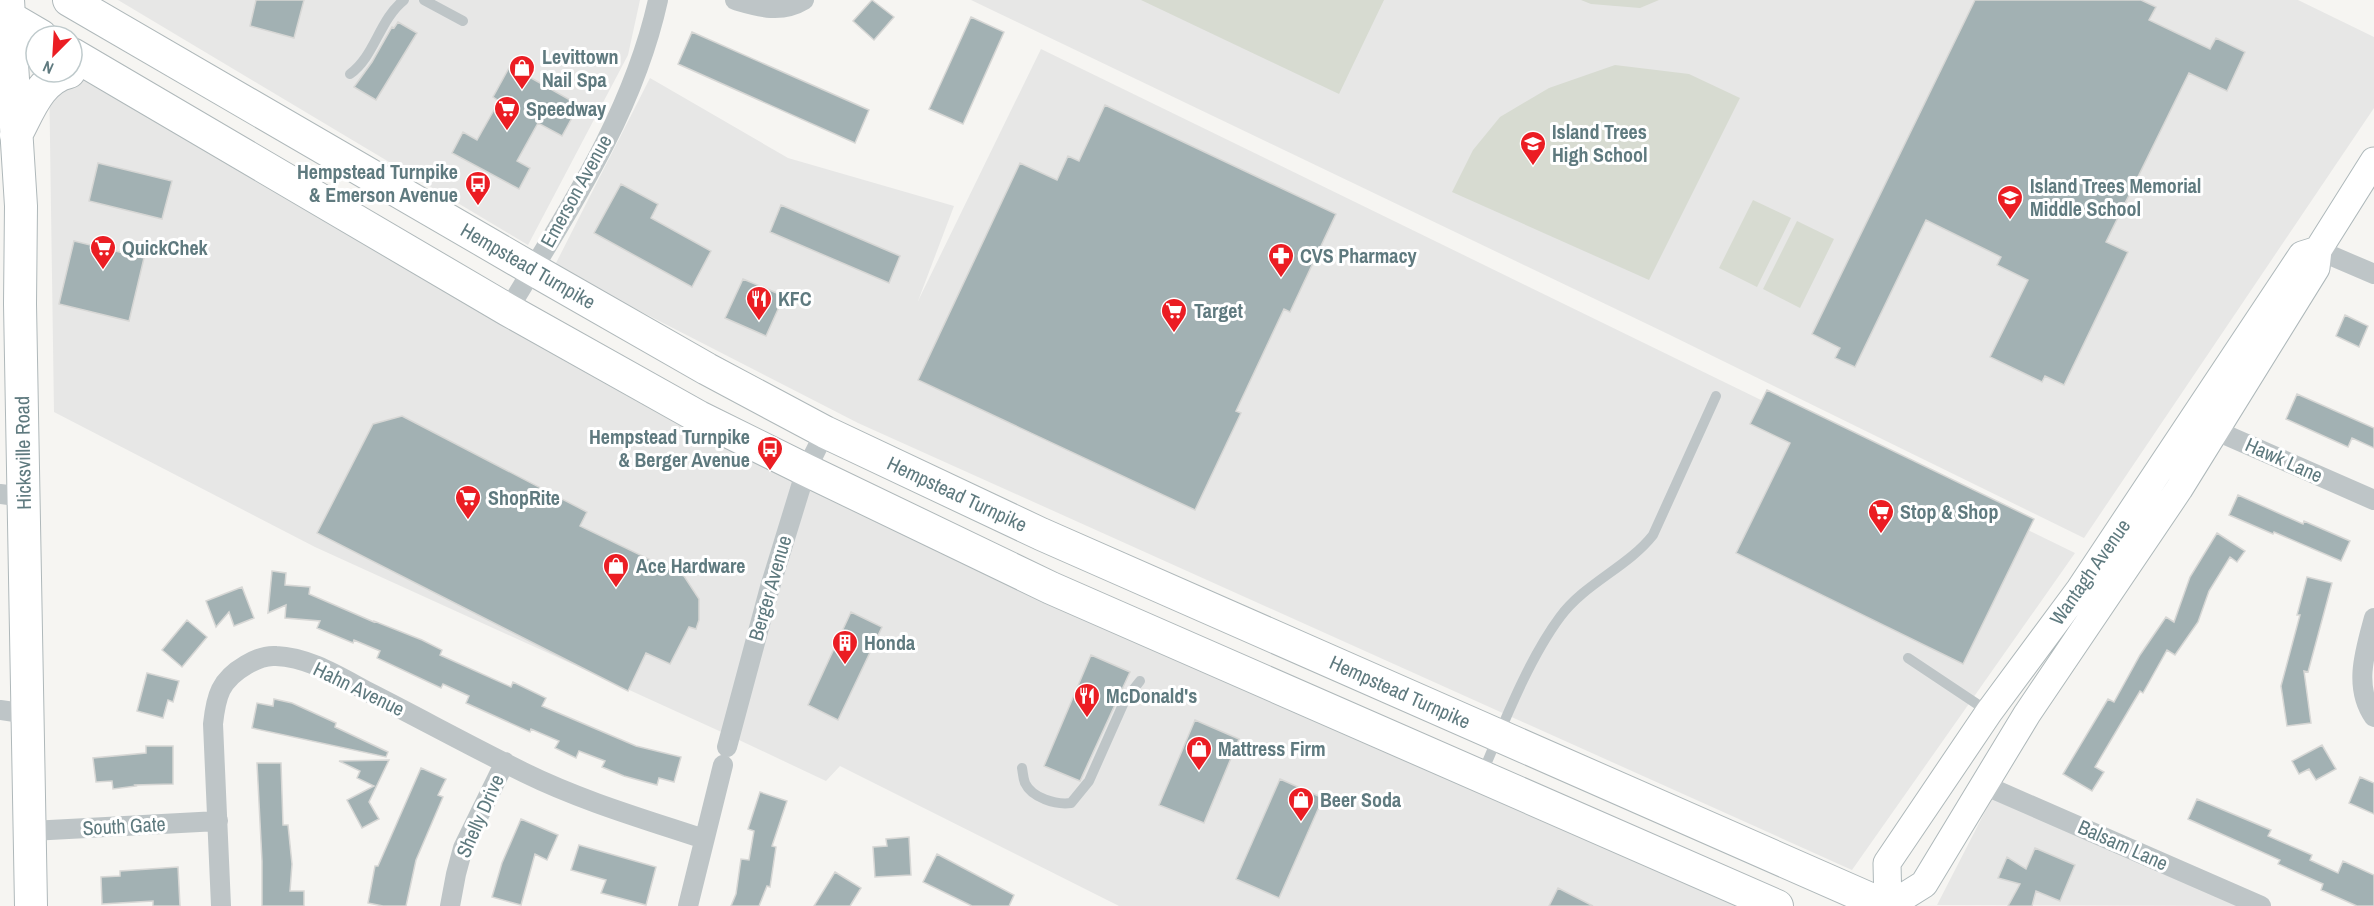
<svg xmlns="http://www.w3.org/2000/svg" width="2374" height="906" font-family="'Archivo Narrow',sans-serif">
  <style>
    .built { fill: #e7e7e6 }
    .green { fill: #d7dbd1 }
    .building { fill: #a2b1b3; stroke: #d7d7d5; stroke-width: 1.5 }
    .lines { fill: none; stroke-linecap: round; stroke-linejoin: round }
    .secondary-casing { stroke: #aeb8ba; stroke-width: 29 }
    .primary-casing { stroke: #afb8ba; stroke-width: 34 }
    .lane { stroke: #bec5c7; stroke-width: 10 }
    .street { stroke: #bec5c7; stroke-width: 20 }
    .secondary { stroke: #fff; stroke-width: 27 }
    .primary { stroke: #fff; stroke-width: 32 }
    .labels { text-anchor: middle; stroke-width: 6; stroke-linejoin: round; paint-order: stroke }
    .poi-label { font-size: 20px; font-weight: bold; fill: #5f7a7f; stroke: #fff; text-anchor: start }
    .street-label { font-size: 20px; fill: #5f7a7f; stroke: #fff }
  </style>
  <rect width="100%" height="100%" fill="#f6f5f2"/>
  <path class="built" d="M118,0H640L628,55L528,245Z
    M971,0H2298L2374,37V108L2084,538L1668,334Z
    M1041,49L2075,553L1852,870L858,423L554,267L650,78L788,158L954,206L918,301Z
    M49,72H68L813,491L1759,906H1119L840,766L826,781L739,740L315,547L54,412Z
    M1993,796L2247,906L1937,905Z"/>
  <path class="green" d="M1141,0H1384L1339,94Z
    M1581,0H1659L1640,8L1591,4Z
    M1615,65L1689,74L1740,98L1649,280L1452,192L1473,150L1500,117L1549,88Z
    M1753,200L1791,218L1757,287L1719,268Z
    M1797,221L1834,239L1800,308L1763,289Z"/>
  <path class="building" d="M256,0H304L294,38L250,26Z
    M872,0L894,17L874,40L853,21Z
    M1975,0H2141L2156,7L2149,20L2210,49L2216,38L2245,52L2227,91L2189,73L2106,242L2128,252L2064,385L2045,376L2042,382L1990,357L2028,280L1997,265L2001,257L1926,220L1855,367L1835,358L1840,348L1812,334Z
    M971,17L1004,32L963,124L929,109Z
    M398,22L417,33L376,100L354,87L372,62L392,27L394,28Z
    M692,32L869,110L855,143L678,64Z
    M510,66L579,105L562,136L538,123L517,161L530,168L519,189L452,153L463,132L477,140L499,101L493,97Z
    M1105,105L1336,214L1290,312L1284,309L1236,411L1241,413L1195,510L918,380L1020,163L1057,180L1068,156L1079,161Z
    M98,163L172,181L162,219L89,201Z
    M621,184L658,204L651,218L711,251L692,287L594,233Z
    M781,205L900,256L889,283L770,232Z
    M74,241L144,258L129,321L59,304Z
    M743,279L784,296L766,336L725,318Z
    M2345,315L2368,326L2359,347L2336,336Z
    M1767,390L2034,519L1963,664L1736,553L1790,443L1750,424Z
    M2297,394L2374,428V448L2352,438L2348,447L2286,419Z
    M402,416L587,512L580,526L684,576L699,599V620L696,629L689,627L670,664L646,653L628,691L317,533L373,424Z
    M2238,495L2303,524L2304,521L2350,541L2341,561L2274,532L2273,534L2229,515Z
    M2217,533L2245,551L2237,562L2230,557L2209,591L2198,622L2175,655L2167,650L2143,693L2140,691L2095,767L2104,772L2092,791L2063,774L2108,699L2114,702L2140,655L2166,617L2174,622L2190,577Z
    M272,571L286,573L285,585L310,587L309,594L374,622V621L422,640L442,650L440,655L511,687L513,682L546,698L542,706L636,746L681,757L674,782L659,778L657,785L624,776L602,767L605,761L579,751L576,758L555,748L559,741L531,729L530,732L466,703L469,696L443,684L441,688L377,658L380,651L354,640L353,643L317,628L320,621L285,618L286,605L268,613Z
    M2307,577L2332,583L2308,672L2304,671L2311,723L2287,726L2281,686L2300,615H2297Z
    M242,587L254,618L234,626L229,612L216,627L206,601Z
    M851,612L882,627L838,720L808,705Z
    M187,620L207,637L182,667L162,650Z
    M1091,655L1130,672L1080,781L1044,766Z
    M147,673L179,681L173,702L168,700L163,718L137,711Z
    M274,699L292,703L336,723L335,727L388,752L386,757L252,728L257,703L273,706Z
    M1195,720L1239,739L1204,823L1159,805Z
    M2322,745L2336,769L2316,780L2309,769L2299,774L2292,761Z
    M146,746H173V784L135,785L136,786L113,789L112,781L96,782L93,758L146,753Z
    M389,760L369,802L379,819L362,828L347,800L374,786L357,778L360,771L339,761Z
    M257,763H281L283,825H288L292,864L290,891H304V906H262V861Z
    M421,768L446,779L438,795L443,797L416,860L406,906H383L368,903L375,866H378Z
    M2360,777L2374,783V814L2349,803Z
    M1280,779L1323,798L1279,898L1236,879Z
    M760,792L787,801L772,846L776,847L770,887L767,886L759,906H731L736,894L741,859L749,860L754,831L748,829Z
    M2197,799L2271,830L2268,836L2312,855L2310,860L2338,873L2343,861L2374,875V906H2357L2321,890L2323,884L2278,864L2280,860L2188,819Z
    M521,819L558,835L547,860L535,854L521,905L492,897L502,863Z
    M909,837L911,875L875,877L873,847L887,846L886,839Z
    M579,845L656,867L646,905L601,893L606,880L571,870Z
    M2035,848L2075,865L2060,901L2036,891L2032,906H2008L2020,884L1998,878L2007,857L2026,869Z
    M937,854L1014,895L1009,906H972L923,882Z
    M178,867L180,906H153V901L102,904L101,877L120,876V871Z
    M835,872L861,888L850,906H814Z
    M1558,888L1593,906H1549Z"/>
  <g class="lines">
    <defs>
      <path id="secondary" d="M1888,906L1887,863L1989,712L2080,589L2302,255L2318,250
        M1889,906L1924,884L2027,714L2179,489L2316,268L2318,250L2374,161"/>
      <path id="primary" d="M8,0L21,206L20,304L31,906
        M69,0L532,269L707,369L825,432L1041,534L1886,906
        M0,12L41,36
        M72,54L508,310L699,417L806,470L1051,588L1777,906
        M16,135C29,111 40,78 69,72"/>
    </defs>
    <use href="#secondary" class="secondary-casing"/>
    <use href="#primary" class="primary-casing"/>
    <path class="lane" d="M424,0L463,21
      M350,74C375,56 379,20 404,0
      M1908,658L1989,712
      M1022,768C1023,773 1023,778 1025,783C1032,798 1056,805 1071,803L1089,781L1125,700L1140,681
      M1482,774C1503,725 1528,660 1560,617C1585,583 1628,567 1653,535L1716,396"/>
    <path class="street" d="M735,0C759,7 781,14 804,0
      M2318,250L2374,274
      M508,310C567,212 633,114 658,0
      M2203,425L2374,500
      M0,494L24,497
      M2374,618C2365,651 2353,687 2374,717
      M0,710L28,714
      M727,747L770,587L806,470L825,432
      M1984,785L2261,906
      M31,831L218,821
      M221,906L213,724C216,696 220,680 246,665C256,659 265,655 276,656C310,657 343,679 372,694C423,720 474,748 525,773C582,801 644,819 704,839
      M450,906L456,874L463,848L505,762
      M688,906L723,765"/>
    <use href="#secondary" class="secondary"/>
    <use href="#primary" class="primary"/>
  </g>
  <defs>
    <symbol id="shop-pin" viewBox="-11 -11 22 30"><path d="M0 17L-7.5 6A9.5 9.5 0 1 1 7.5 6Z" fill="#eb1d23" stroke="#fff"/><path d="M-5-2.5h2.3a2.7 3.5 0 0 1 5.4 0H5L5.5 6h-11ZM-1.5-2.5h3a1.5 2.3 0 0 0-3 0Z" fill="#fff"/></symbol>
    <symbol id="supermarket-pin" viewBox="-11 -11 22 30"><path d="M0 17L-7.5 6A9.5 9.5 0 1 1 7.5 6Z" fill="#eb1d23" stroke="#fff"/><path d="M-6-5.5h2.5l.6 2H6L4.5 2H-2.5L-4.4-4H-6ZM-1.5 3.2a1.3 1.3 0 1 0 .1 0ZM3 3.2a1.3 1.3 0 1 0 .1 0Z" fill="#fff"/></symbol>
    <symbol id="school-pin" viewBox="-11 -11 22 30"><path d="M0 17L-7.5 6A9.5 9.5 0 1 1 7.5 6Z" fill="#eb1d23" stroke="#fff"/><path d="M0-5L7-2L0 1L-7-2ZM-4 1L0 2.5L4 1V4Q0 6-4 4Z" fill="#fff"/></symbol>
    <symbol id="bus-pin" viewBox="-11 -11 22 30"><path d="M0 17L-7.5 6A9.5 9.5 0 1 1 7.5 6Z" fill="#eb1d23" stroke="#fff"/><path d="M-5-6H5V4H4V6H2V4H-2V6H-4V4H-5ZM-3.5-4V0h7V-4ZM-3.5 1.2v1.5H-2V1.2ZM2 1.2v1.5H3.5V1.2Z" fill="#fff"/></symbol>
    <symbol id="pharmacy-pin" viewBox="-11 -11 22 30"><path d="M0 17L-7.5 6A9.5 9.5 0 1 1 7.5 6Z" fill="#eb1d23" stroke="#fff"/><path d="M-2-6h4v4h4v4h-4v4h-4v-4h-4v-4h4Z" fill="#fff"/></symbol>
    <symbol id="restaurant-pin" viewBox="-11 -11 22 30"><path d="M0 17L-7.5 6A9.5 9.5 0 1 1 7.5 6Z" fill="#eb1d23" stroke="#fff"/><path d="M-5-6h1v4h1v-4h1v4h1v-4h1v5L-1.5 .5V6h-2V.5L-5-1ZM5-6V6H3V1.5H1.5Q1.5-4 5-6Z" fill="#fff"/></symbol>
    <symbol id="building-pin" viewBox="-11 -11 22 30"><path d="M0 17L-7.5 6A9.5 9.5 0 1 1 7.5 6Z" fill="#eb1d23" stroke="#fff"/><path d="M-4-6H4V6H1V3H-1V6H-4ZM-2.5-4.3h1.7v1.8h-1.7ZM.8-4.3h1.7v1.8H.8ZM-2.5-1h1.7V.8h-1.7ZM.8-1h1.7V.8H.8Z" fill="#fff"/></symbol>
  </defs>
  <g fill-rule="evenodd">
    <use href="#shop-pin" x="507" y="53" width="30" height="40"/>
    <use href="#supermarket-pin" x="492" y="94" width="30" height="40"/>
    <use href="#school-pin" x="1518" y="129" width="30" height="40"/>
    <use href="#bus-pin" x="463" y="169" width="30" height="40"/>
    <use href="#school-pin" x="1995" y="183" width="30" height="40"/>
    <use href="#supermarket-pin" x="88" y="233" width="30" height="40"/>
    <use href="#pharmacy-pin" x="1266" y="241" width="30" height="40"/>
    <use href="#restaurant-pin" x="744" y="284" width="30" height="40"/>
    <use href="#supermarket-pin" x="1159" y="296" width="30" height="40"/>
    <use href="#bus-pin" x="755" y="434" width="30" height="40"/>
    <use href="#supermarket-pin" x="453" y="483" width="30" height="40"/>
    <use href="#supermarket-pin" x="1866" y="497" width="30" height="40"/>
    <use href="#shop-pin" x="601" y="551" width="30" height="40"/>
    <use href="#building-pin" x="830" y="628" width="30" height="40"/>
    <use href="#restaurant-pin" x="1072" y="681" width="30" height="40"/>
    <use href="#shop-pin" x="1184" y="734" width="30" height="40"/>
    <use href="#shop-pin" x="1286" y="785" width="30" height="40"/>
  </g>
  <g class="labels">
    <g class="poi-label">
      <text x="542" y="64">Levittown<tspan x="542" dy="23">Nail Spa</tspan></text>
      <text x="526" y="116">Speedway</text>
      <text x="1552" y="139">Island Trees<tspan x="1552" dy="23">High School</tspan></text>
      <text x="458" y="179" text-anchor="end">Hempstead Turnpike<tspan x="458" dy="23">&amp; Emerson Avenue</tspan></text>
      <text x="2030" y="193">Island Trees Memorial<tspan x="2030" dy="23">Middle School</tspan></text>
      <text x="122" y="255">QuickChek</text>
      <text x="1300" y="263">CVS Pharmacy</text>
      <text x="778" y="306">KFC</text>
      <text x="1194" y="318">Target</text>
      <text x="750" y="444" text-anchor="end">Hempstead Turnpike<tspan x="750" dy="23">&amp; Berger Avenue</tspan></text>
      <text x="488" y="505">ShopRite</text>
      <text x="1900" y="519">Stop &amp; Shop</text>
      <text x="636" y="573">Ace Hardware</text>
      <text x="864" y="650">Honda</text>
      <text x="1106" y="703">McDonald's</text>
      <text x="1218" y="756">Mattress Firm</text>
      <text x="1320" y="807">Beer Soda</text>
    </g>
    <g class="street-label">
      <text transform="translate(576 191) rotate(-61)" y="7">Emerson Avenue</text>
      <text transform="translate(528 266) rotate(30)" y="7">Hempstead Turnpike</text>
      <text transform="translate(23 453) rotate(-91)" y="7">Hicksville Road</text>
      <text transform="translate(2284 460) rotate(24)" y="7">Hawk Lane</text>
      <text transform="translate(957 494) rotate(25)" y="7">Hempstead Turnpike</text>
      <text transform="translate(2090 572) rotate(-55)" y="7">Wantagh Avenue</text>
      <text transform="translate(770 588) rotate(-74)" y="7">Berger Avenue</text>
      <text transform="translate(359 689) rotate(26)" y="7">Hahn Avenue</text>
      <text transform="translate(1400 692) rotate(24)" y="7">Hempstead Turnpike</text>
      <text transform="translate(480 816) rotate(-66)" y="7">Shelly Drive</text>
      <text transform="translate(124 826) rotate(-3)" y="7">South Gate</text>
      <text transform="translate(2123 845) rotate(24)" y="7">Balsam Lane</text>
    </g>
  </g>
  <g transform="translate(54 54) rotate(204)"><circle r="28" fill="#ffffff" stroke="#bfcacc" stroke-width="1.5"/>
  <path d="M0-4.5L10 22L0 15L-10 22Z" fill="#eb1d23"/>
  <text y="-9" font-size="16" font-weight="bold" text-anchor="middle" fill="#5f7a7f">N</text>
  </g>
</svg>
